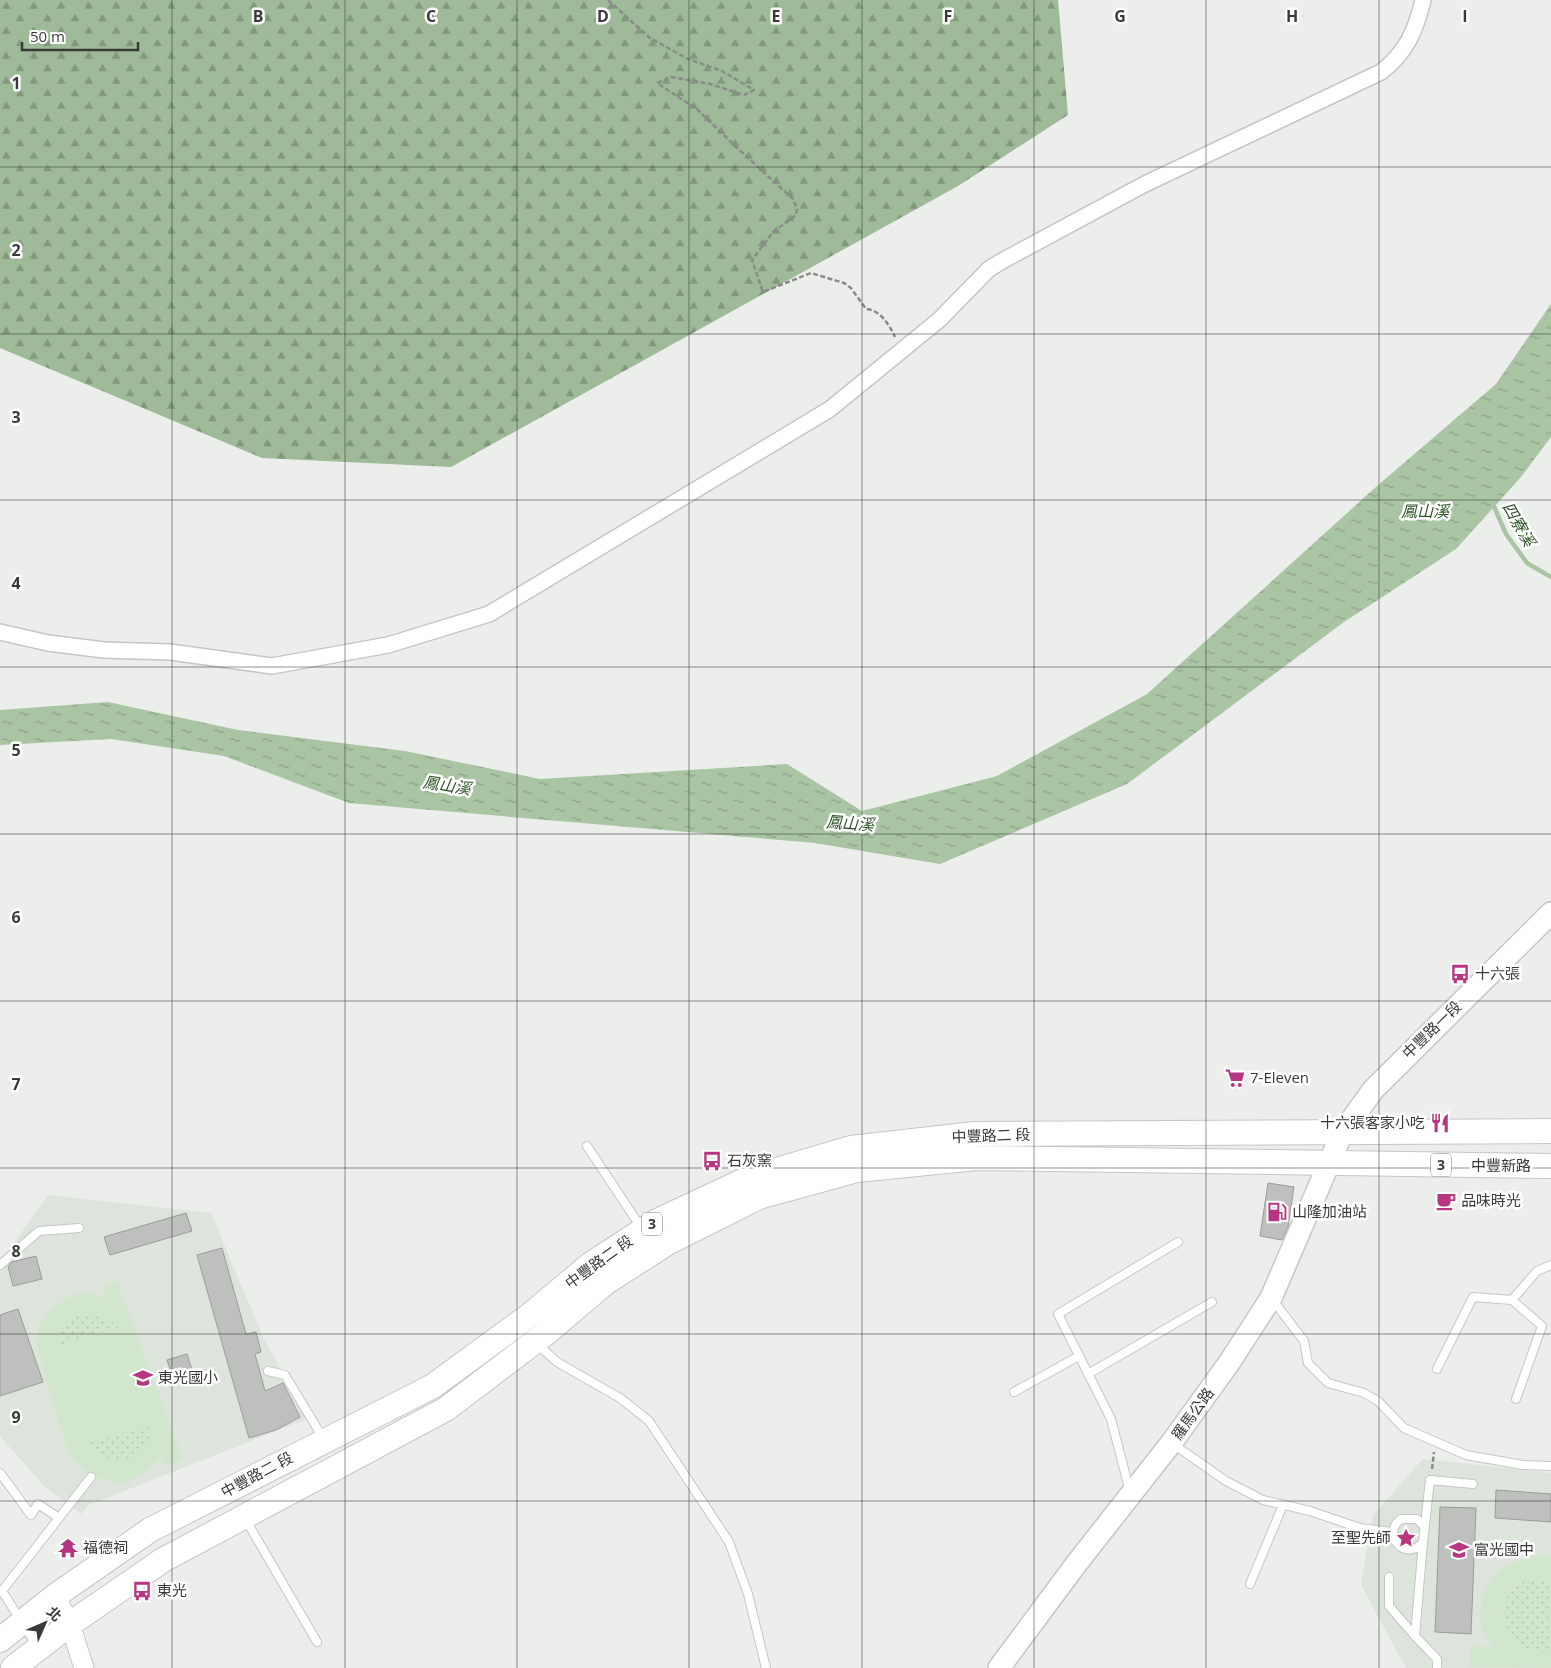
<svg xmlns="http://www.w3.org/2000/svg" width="1551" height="1668" font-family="'Open Sans','Noto Sans TC',sans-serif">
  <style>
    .built { fill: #dde4dc }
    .grass { fill: url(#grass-dots) }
    .forest { fill: url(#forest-firs) }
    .pitch { fill: #d1e6cc; fill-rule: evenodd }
    .water { fill: url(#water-ripples) }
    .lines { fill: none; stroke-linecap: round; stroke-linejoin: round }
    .stream { stroke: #a9c5a3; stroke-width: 4.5 }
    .building { fill: #bdc0bd; stroke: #9a9c99 }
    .service-casing { stroke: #c4c7c4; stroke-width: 10 }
    .minor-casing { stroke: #c4c7c4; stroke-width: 18 }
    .tertiary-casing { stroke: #c4c7c4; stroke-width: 21 }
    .secondary-casing { stroke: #c4c7c4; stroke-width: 24 }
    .primary-casing { stroke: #c4c7c4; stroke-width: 26 }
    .path { stroke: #8a8b89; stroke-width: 2.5; stroke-dasharray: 5 2.5; stroke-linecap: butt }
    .service { stroke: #fff; stroke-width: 8 }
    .minor { stroke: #fff; stroke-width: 15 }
    .tertiary { stroke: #fff; stroke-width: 19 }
    .secondary { stroke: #fff; stroke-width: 21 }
    .primary { stroke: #fff; stroke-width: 24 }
    .grid { fill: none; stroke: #383938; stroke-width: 1; stroke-opacity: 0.55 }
    .labels { text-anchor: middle; stroke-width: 5; stroke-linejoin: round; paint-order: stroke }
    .shield { fill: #fff; stroke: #747474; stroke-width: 1 }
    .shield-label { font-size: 14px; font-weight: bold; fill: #383938 }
    .poi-label { font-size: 15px; fill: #383938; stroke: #fff; text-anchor: start }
    .street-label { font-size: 15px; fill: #383938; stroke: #fff }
    .water-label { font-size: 16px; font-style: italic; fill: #2c5323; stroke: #fff }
    .grid-label { font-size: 16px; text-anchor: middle; font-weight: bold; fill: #383938; stroke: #fff; stroke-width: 5; stroke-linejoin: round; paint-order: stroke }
  </style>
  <defs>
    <pattern id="grass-dots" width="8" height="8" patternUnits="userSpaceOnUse" patternTransform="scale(1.25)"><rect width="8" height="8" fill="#d1e6cc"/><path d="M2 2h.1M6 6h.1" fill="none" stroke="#b4c6b0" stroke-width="1.8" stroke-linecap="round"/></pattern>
    <pattern id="forest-firs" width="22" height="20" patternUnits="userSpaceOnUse" patternTransform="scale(1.25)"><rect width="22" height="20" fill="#9eba98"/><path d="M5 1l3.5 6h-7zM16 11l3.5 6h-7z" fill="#82987d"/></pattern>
    <pattern id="water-ripples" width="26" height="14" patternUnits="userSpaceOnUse" patternTransform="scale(1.25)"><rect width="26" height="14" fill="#a9c5a3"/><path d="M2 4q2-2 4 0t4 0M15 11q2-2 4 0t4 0" fill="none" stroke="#8ba186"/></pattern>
  </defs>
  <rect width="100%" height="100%" fill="#eceeeb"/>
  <path class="built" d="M48,1195L211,1213L263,1337L309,1418L89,1505L81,1514L45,1487L0,1436V1263Z
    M1423,1459L1551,1473V1668H1406L1361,1585L1373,1515Z"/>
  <path class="grass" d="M79,1314H99L120,1327L57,1346L62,1326Z
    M150,1425L149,1446L129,1462L101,1459L86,1443Z
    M1530,1578L1551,1579V1652L1528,1651L1506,1633C1501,1601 1502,1594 1530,1578Z"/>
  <path class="forest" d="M0,0H1058L1068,115L958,186L451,467L262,458L0,348Z"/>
  <path class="pitch" d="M117,1281L183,1460L166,1465L161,1456L144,1473L124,1483L102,1479L83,1469L68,1453L36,1345L40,1324L51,1308L75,1294L93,1292L107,1298L103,1286ZM79,1314H99L120,1327L57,1346L62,1326ZM149,1425V1446L129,1462L101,1459L86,1444Z
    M1538,1555L1551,1556V1579L1530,1578L1511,1589L1502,1608L1506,1633L1528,1651L1551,1652V1668L1470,1666L1471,1646L1494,1648C1490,1643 1485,1637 1483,1632C1479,1623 1481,1613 1482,1605C1485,1573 1510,1562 1538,1555Z"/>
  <path class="water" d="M1551,304V437L1521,477L1456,549L1344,622L1127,784L940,864L815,843L349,803L224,756L111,739L0,745V710L108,702L238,730L405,751L540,779L787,764L862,811L997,776L1147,694L1377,486L1496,384Z"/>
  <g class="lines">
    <path class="stream" d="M1492,502L1506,534L1527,563L1551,577"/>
  </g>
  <path class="building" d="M1268,1183L1294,1187L1288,1227L1282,1240L1260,1236Z
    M186,1213L192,1231L110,1255L104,1237Z
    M222,1248L246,1334L256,1332L261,1352L255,1354L265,1391L283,1383L300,1417L276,1430L249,1438L197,1255Z
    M36,1256L42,1279L13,1286L8,1266L12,1262Z
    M18,1309L43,1382L0,1396V1315Z
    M187,1354L193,1373L173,1378L167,1360Z
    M1496,1490L1551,1494V1522L1495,1518Z
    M1440,1507L1476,1508L1471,1634L1435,1632Z"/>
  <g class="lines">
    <defs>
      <path id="service" d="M587,1146L642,1229
        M0,1265L39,1231L79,1228
        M1272,1299L1304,1341L1308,1363L1328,1383L1364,1393L1378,1401L1404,1428L1466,1455L1523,1465L1551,1466
        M1512,1300L1542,1326L1516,1399
        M536,1343L557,1362L620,1398L649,1421L729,1542L748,1594L766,1668
        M1437,1369L1473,1297L1512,1300L1537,1271L1551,1265
        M268,1371L285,1375L323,1438
        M1088,1374L1212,1302
        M1014,1392L1079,1356
        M1173,1444L1226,1481L1263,1500L1310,1511L1360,1528L1392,1532
        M0,1473L31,1515L38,1504L59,1518
        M1130,1492L1111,1419L1058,1314L1178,1242
        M249,1517L250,1527L317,1642
        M1424,1526L1417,1519H1401C1380,1535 1406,1563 1423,1542L1430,1480L1473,1484
        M1423,1542L1415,1636L1437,1659V1668
        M1389,1577V1606L1415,1636
        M1250,1584L1283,1505
        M37,1646L2,1591L91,1477"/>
      <path id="minor" d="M0,632L48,643L104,650L170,652L272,666L388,645L489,614L830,409L939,320L989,269L1002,261L1145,184L1381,72C1406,53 1416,30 1423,0"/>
      <path id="tertiary" d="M55,1596L70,1624L84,1668"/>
      <path id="secondary" d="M999,1668L1077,1563L1172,1442L1229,1363L1271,1298L1342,1133L1373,1090L1551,913"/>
      <path id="primary" d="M0,1640L55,1596L150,1530L433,1386L530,1315L591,1264L657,1221L749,1178L851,1148L975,1134L1551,1131
        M13,1668L70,1624L163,1560L446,1409L545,1334L605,1283L669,1242L759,1197L857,1170L976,1158L1551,1166"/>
    </defs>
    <use href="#service" class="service-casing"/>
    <use href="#minor" class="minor-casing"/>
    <use href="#tertiary" class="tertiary-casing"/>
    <use href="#secondary" class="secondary-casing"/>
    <use href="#primary" class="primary-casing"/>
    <path class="path" d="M608,0L650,38L688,59L722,71L754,90L744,95L710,84L671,77L657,83L698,110L735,146L793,199L797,209L796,215L773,232L752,260L763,292L811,273L844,283L851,288L866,309C880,310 889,324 895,337
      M1432,1469L1434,1452
      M82,1545L89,1550"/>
    <use href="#service" class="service"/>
    <use href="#minor" class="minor"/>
    <use href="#tertiary" class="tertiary"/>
    <use href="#secondary" class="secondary"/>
    <use href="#primary" class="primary"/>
  </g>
  <path class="grid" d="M172,0V1668M345,0V1668M517,0V1668M689,0V1668M862,0V1668M1034,0V1668M1206,0V1668M1379,0V1668M0,167H1551M0,334H1551M0,500H1551M0,667H1551M0,834H1551M0,1001H1551M0,1168H1551M0,1334H1551M0,1501H1551"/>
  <defs>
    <symbol id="bus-bare" viewBox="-9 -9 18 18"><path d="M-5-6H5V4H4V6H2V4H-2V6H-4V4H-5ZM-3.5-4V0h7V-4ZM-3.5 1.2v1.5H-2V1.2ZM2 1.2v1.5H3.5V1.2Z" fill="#b8367f" stroke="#fff" stroke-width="2.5" paint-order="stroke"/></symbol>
    <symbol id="supermarket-bare" viewBox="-9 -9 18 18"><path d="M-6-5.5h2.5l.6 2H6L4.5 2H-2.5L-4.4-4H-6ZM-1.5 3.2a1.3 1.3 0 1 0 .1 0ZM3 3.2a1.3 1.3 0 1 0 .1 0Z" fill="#b8367f" stroke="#fff" stroke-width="2.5" paint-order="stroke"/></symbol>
    <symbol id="restaurant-bare" viewBox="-9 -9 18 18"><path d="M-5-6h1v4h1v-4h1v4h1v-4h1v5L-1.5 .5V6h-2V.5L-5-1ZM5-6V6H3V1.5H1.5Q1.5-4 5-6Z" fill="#b8367f" stroke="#fff" stroke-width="2.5" paint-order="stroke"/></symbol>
    <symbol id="cafe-bare" viewBox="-9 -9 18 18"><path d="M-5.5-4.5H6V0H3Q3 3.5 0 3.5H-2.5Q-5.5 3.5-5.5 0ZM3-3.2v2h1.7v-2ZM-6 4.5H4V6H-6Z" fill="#b8367f" stroke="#fff" stroke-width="2.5" paint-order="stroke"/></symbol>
    <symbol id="fuel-bare" viewBox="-9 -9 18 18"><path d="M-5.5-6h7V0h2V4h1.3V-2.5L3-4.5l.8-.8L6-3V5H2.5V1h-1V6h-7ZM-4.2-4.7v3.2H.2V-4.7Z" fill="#b8367f" stroke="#fff" stroke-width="2.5" paint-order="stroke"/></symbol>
    <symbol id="school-bare" viewBox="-9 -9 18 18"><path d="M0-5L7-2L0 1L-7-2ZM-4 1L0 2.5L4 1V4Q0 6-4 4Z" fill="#b8367f" stroke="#fff" stroke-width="2.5" paint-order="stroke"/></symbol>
    <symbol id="sight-bare" viewBox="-9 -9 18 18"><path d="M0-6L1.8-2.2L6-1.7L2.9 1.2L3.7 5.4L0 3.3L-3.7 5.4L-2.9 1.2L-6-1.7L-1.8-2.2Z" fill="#b8367f" stroke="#fff" stroke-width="2.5" paint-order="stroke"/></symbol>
    <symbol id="temple-bare" viewBox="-9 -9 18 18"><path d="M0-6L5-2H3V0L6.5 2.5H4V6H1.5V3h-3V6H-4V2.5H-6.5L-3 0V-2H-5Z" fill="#b8367f" stroke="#fff" stroke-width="2.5" paint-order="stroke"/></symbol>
  </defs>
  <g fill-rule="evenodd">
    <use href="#bus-bare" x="1446" y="960" width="28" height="28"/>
    <use href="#supermarket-bare" x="1221" y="1064" width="28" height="28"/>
    <use href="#restaurant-bare" x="1426" y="1109" width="28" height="28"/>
    <use href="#bus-bare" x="698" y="1147" width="28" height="28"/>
    <use href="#cafe-bare" x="1432" y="1187" width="28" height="28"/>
    <use href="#fuel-bare" x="1263" y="1198" width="28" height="28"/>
    <use href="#school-bare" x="129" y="1364" width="28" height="28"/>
    <use href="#sight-bare" x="1392" y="1524" width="28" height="28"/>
    <use href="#temple-bare" x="54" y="1534" width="28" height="28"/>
    <use href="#school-bare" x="1445" y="1536" width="28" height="28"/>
    <use href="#bus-bare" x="128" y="1577" width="28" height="28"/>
  </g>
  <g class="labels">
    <g class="shield">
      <rect x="1431" y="1153.5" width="20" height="23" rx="4"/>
      <rect x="642" y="1212.5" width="20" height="23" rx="4"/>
    </g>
    <g class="shield-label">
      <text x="1441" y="1170">3</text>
      <text x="652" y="1229">3</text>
    </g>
    <g class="poi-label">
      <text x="1475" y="979">十六張</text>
      <text x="1250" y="1083">7-Eleven</text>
      <text x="1425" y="1128" text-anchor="end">十六張客家小吃</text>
      <text x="727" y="1166">石灰窯</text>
      <text x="1461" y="1206">品味時光</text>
      <text x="1292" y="1217">山隆加油站</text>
      <text x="158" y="1383">東光國小</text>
      <text x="1391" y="1543" text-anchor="end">至聖先師</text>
      <text x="83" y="1553">福德祠</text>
      <text x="1474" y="1555">富光國中</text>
      <text x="157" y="1596">東光</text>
    </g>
    <g class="street-label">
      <text transform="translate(1432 1030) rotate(-44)" y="5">中豐路一段</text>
      <text transform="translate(991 1136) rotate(-2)" y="5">中豐路二 段</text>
      <text x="1501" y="1171">中豐新路</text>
      <text transform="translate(599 1262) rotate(-36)" y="5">中豐路二 段</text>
      <text transform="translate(1193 1414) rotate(-54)" y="5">羅馬公路</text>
      <text transform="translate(257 1475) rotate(-28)" y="5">中豐路二 段</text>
    </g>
    <g class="water-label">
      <text x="1425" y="517">鳳山溪</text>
      <text transform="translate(1519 524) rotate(60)" y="6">四寮溪</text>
      <text transform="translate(447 785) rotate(9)" y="6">鳳山溪</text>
      <text transform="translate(850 823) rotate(4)" y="6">鳳山溪</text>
    </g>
  </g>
  <g class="grid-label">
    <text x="258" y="22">B</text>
    <text x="431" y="22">C</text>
    <text x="603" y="22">D</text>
    <text x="776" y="22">E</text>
    <text x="948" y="22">F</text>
    <text x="1120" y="22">G</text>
    <text x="1292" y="22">H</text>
    <text x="1465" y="22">I</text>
    <text x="16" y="89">1</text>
    <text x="16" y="256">2</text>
    <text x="16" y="423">3</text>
    <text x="16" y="589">4</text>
    <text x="16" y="756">5</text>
    <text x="16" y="923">6</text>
    <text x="16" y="1090">7</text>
    <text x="16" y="1257">8</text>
    <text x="16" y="1423">9</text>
  </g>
  <g transform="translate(45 1623) rotate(45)" stroke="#ffffff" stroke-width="4" paint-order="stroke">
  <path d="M0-4L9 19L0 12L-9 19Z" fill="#383938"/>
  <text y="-8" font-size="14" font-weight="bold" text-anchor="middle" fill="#383938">北</text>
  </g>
  <path d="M22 42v8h116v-8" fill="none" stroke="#383938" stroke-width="2.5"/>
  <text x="30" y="42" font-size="15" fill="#383938" stroke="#ffffff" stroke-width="4" paint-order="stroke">50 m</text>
</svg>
